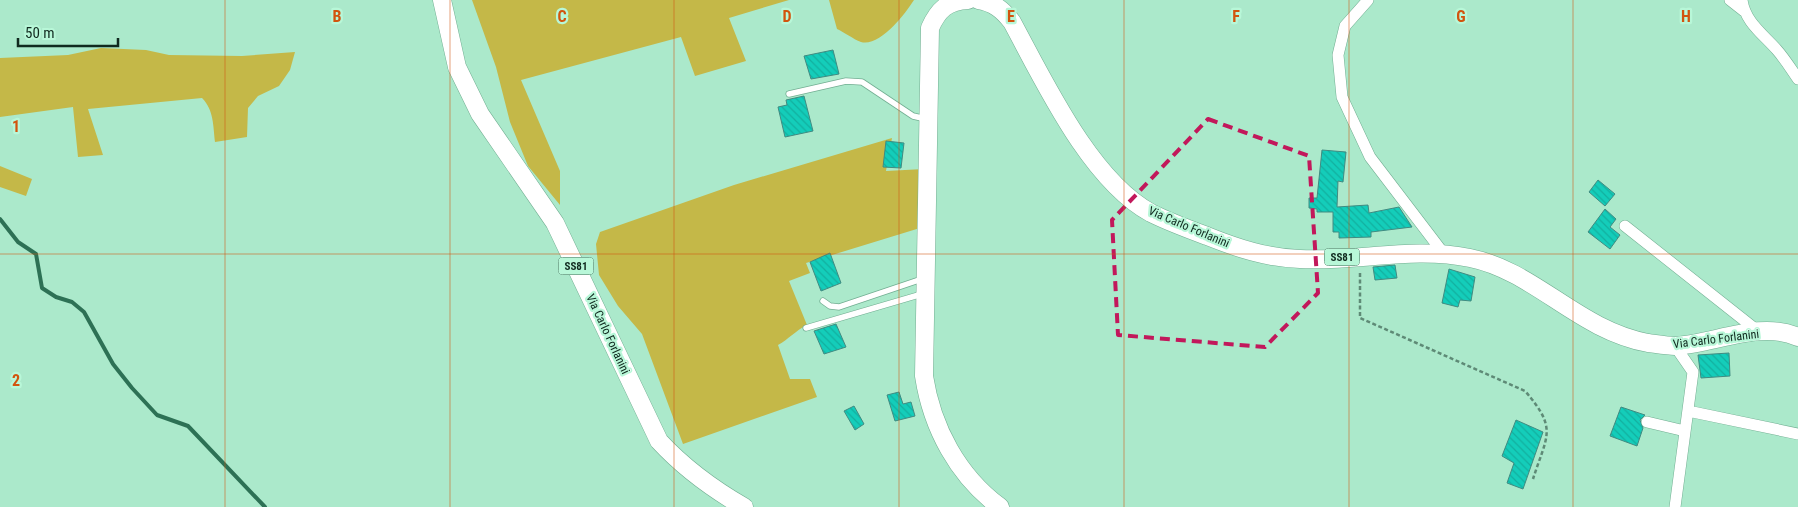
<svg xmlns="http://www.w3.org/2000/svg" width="1798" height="507" font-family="'Roboto Condensed',sans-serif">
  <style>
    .green { fill: #c4b848 }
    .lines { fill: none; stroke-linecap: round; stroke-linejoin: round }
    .stream { stroke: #2d7155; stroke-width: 4 }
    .building { fill: url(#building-back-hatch); stroke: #418b81 }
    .lane-casing { stroke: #72ae92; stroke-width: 7 }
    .street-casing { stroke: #72ae92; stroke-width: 12 }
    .primary-casing { stroke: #72ae92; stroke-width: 19 }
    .path { stroke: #5e8a76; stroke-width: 2.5; stroke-dasharray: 4 2.5; stroke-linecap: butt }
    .lane { stroke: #fff; stroke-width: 5.5 }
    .street { stroke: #fff; stroke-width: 11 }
    .primary { stroke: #fff; stroke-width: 18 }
    .marked { fill: none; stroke: #c2185b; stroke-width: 4; stroke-dasharray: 10 6; stroke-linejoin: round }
    .grid { fill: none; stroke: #d2540e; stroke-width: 1; stroke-opacity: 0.55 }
    .labels { text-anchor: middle; stroke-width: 4.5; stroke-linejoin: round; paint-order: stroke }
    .shield { fill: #b8f7d8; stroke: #426856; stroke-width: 1 }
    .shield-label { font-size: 11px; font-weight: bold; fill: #102a1f }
    .street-label { font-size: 12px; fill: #102a1f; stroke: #b8f7d8 }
    .grid-label { font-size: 16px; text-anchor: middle; font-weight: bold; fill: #d2540e; stroke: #b8f7d8; stroke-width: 4.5; stroke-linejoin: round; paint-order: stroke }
  </style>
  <defs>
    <pattern id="building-back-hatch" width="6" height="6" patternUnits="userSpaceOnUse" patternTransform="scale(1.25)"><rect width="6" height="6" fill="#14cdba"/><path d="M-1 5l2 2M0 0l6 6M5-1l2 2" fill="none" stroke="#12b09f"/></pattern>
  </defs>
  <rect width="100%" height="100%" fill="#abe9cb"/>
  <path class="green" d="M472,0H789L729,18L746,61L695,76L681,37L521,80L560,171V205L528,166L510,122L496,67Z
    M829,0H914C905,14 880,47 861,42C853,39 844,32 837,29Z
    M101,48L146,50L169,55L242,56L295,52L290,70L279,86L258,96L248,108L247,137L215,142C213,126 214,110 202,98L88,109L103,155L78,157L73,107L0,117V58L68,55Z
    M892,138L886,171L924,169L920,228L806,263L810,273L789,281L807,325C795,331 789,339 778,345L790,379H810L817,397L683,444L642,334L618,306L599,275L596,244L600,232L734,185Z
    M0,166L32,179L26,196L0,187Z"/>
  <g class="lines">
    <path class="stream" d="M0,219L18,242L36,254L42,288L56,297L72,302L84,312L113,364L132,388L157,415L188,426L265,507"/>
  </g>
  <path class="building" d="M833,50L839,74L811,79L804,56Z
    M804,96L813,131L785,137L778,107L787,105L786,100Z
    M886,141L904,143L901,168L883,167Z
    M1322,150L1346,152L1343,182L1338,181L1337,207L1368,205L1369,213L1399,207L1412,227L1371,232V237L1339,238V232H1333V212H1317V209L1309,208V198H1317Z
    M1598,180L1615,194L1605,206L1589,192Z
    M1605,209L1616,219L1610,227L1620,235L1610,249L1588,232Z
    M830,253L841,283L821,291L810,262Z
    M1395,265L1397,278L1375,280L1373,267Z
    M1449,269L1475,277L1471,301L1460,300L1458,307L1442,303Z
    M836,324L846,347L824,354L814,331Z
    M1729,353L1730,376L1701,378L1698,355Z
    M899,392L903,404L911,402L915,416L895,421L887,395Z
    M854,406L864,424L855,430L844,411Z
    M1621,407L1645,415L1640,420L1643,428L1637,446L1610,436Z
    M1516,420L1543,432L1523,489L1507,483L1514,463L1502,456Z"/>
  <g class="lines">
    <defs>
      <path id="lane" d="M789,94L846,81L862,82L913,116L926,119
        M823,301L830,306L839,307L922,279
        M806,328L922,294"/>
      <path id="street" d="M1368,0L1345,26L1338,55L1342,97L1370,157L1444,254
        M1730,0L1744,11
        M1742,0C1745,22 1763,34 1777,50C1785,59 1791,69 1798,79
        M1625,226L1759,332
        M1675,346L1693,372L1675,507
        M1688,411L1798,434
        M1647,422L1685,431"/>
      <path id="primary" d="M442,0L457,67L480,114L555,223L659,441C684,468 711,488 744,507
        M968,0C947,1 938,10 930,28L924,376C932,428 958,476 1000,507
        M978,0C994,3 1002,9 1012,22C1044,81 1090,180 1151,213C1169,222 1188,229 1207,236C1237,248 1267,258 1300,259C1357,262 1414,246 1470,258C1535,271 1578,330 1648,343C1656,344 1667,346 1675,346C1714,344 1760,320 1798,337"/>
    </defs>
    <use href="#lane" class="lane-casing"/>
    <use href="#street" class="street-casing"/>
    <use href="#primary" class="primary-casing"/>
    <path class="path" d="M1360,273V318L1525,391C1558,429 1547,435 1533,479"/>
    <use href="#lane" class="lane"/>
    <use href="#street" class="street"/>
    <use href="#primary" class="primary"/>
  </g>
  <path class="marked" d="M1208,119L1309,156L1318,293L1265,347L1118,335L1112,220Z"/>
  <path class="grid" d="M225,0V507M450,0V507M674,0V507M899,0V507M1124,0V507M1349,0V507M1573,0V507M0,254H1798"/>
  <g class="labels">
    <g class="shield">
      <rect x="1324.5" y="248.5" width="35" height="17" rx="4"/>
      <rect x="558.5" y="257.5" width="35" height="17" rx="4"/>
    </g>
    <g class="shield-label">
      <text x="1342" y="261">SS81</text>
      <text x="576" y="270">SS81</text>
    </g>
    <g class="street-label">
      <text transform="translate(1189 227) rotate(23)" y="4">Via Carlo Forlanini</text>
      <text transform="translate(608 334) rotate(65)" y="4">Via Carlo Forlanini</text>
      <text transform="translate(1716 339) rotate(-7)" y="4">Via Carlo Forlanini</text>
    </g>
  </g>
  <g class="grid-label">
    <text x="337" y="22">B</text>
    <text x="562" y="22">C</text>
    <text x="787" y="22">D</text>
    <text x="1011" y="22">E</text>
    <text x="1236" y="22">F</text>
    <text x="1461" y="22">G</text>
    <text x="1686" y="22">H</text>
    <text x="16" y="132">1</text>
    <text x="16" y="386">2</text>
  </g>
  <path d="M18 38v8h100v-8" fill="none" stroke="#102a1f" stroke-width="2.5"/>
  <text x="25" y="38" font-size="15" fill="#102a1f" stroke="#b8f7d8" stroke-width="4" paint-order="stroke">50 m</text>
</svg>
